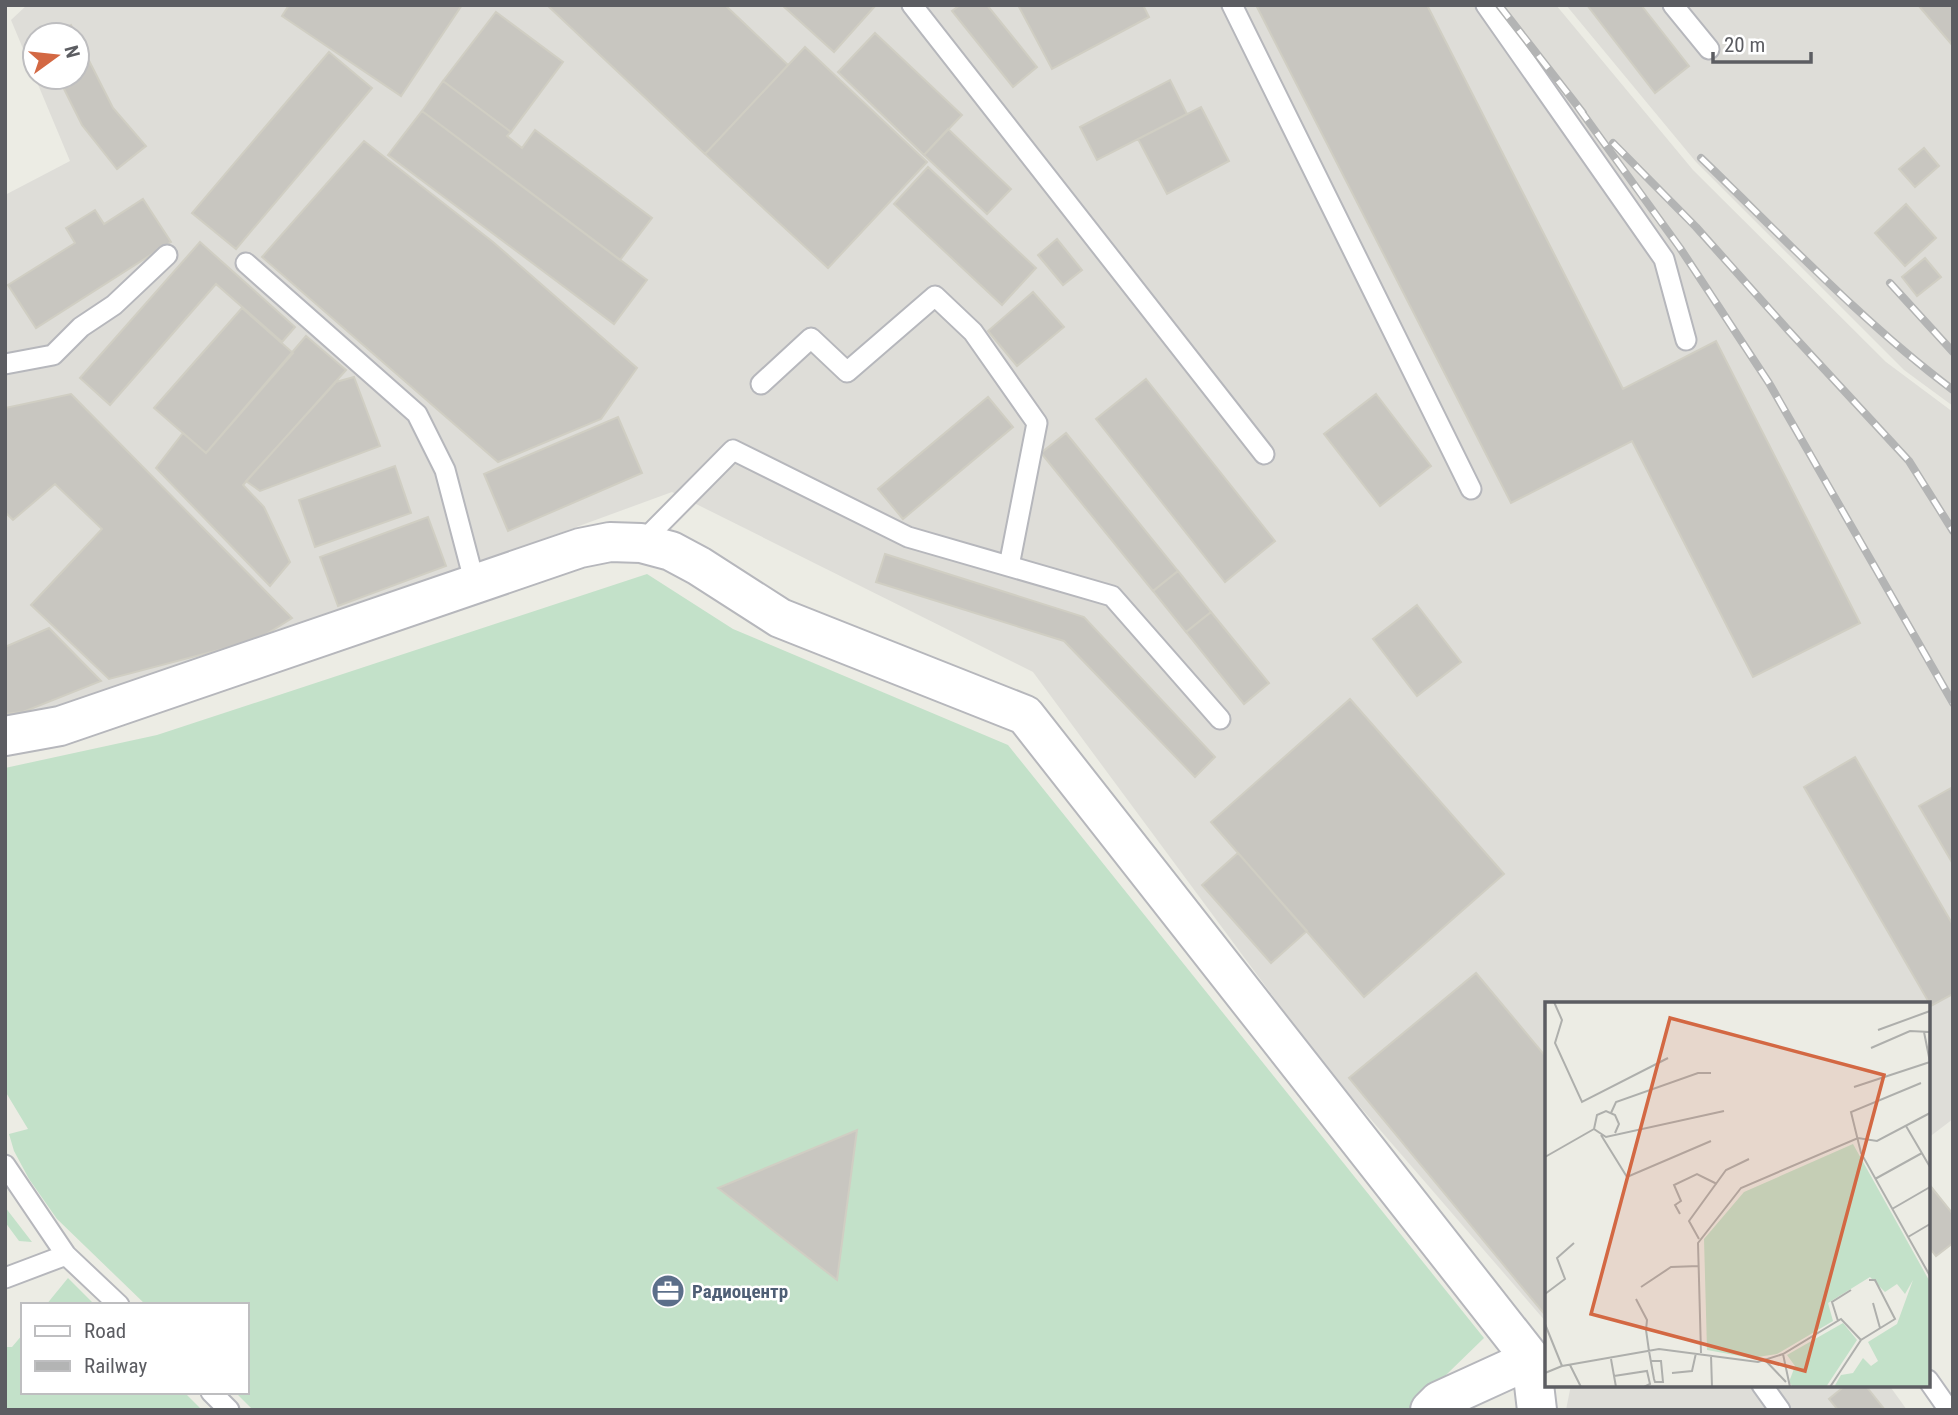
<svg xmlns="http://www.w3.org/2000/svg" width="1958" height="1415" font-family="'Roboto Condensed',sans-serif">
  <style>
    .industrial { fill: #deddd8; fill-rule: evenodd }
    .grass { fill: #c3e1c9 }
    .building { fill: #c8c6c0; stroke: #d0cec3; stroke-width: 2 }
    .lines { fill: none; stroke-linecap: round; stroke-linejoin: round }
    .service-casing { stroke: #b6b7bc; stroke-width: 23 }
    .minor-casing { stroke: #b6b7bc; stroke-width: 42 }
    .service { stroke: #fff; stroke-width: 19 }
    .minor { stroke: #fff; stroke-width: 38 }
    .rail-casing { stroke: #b3b4b4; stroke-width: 8 }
    .rail { stroke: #fff; stroke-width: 5; stroke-dasharray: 16; stroke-linecap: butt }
    .labels { text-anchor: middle; stroke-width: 5; stroke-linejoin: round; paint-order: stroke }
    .service-label { font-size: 19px; font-weight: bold; fill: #4e5e75; stroke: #fff; text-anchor: start }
    .inset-road { fill: none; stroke: #aeafac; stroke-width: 2 }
    .view { fill: #d36843; fill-opacity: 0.15; stroke: #d36843; stroke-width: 3.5 }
    .inset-edge { fill: none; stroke: #5c5d62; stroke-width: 3.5 }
  </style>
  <rect width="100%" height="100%" fill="#ecece4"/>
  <path class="industrial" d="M27,5H1556L1693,170L1886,362L1953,412V1119L1928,1138V1004H1547V1323L1323,1064L1033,672L672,492L104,700L5,724V195L70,161L11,20ZM35,35H77V77H35Z
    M1566,5H1953V406L1904,370L1696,162Z
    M1571,1385H1889L1907,1410H1566Z"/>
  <path class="grass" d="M647,574L733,629L1008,745L1484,1338L1410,1410H253L235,1392H247V1305H146L57,1219L29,1179L14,1151L9,1134L28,1129L5,1091V768L157,735Z
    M5,1207L32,1242L19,1241L5,1222Z
    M68,1278L95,1305H46Z
    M23,1334V1392H184L202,1410H5V1347H12Z"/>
  <path class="building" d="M289,5H462L401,96L282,16Z
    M547,5H725L788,65L705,154Z
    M782,5H876L834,52Z
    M960,5H987L1037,67L1013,87L952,11Z
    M1018,5H1143L1149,17L1052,69Z
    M1256,5H1427L1623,389L1716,341L1860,623L1753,677L1632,441L1511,503Z
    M1587,5H1641L1689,66L1655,93Z
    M1918,5H1953V46Z
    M496,12L563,62L511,132L443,81Z
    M71,25L76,35H52Z
    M875,33L962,115L924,155L838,72Z
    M77,37L113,108L146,146L117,169L82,125L58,77H77Z
    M805,47L927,162L828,268L705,154Z
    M329,52L372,88L236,249L192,213Z
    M1170,80L1187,114L1097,160L1080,127Z
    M443,81L511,132L507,136L522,148L535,130L652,218L620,260L422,111Z
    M1201,107L1229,161L1167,194L1138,139Z
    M422,111L647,280L614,324L388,155Z
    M948,129L1011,189L987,214L924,155Z
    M364,141L493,242L637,368L601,419L498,462L262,257Z
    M1924,148L1939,166L1915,187L1899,169Z
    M928,167L1036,268L1002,305L894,204Z
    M143,199L171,242L36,328L8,285L75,243L66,228L95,210L104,224Z
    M1906,204L1936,238L1905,266L1875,233Z
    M1057,239L1082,270L1063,285L1038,255Z
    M200,242L295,327L282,342L216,284L110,405L80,378Z
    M1925,258L1941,277L1917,296L1902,277Z
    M1033,292L1064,327L1017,366L988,331Z
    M242,308L293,353L206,453L154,408Z
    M306,336L346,370L243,485L264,507L290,562L270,586L156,468L183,433L206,453Z
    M354,377L380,446L260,491L246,481L336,382Z
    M1146,379L1275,541L1225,582L1096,419Z
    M71,394L292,618L257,640L109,679L31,605L102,529L55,484L13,520L5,512V408Z
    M1376,394L1431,466L1380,506L1324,434Z
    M988,397L1013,427L903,519L878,489Z
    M618,417L642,473L508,531L484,474Z
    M1066,433L1178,571L1153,591L1041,453Z
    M395,466L411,513L315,547L299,500Z
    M428,517L446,566L338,606L320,557Z
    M885,554L1084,617L1215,757L1195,777L1064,641L876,582Z
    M1178,571L1211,612L1186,632L1153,591Z
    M1417,605L1461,662L1417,696L1373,639Z
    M1211,612L1269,683L1244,704L1186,632Z
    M49,628L101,681L23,712L5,714V647Z
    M1350,699L1504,874L1364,997L1211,822Z
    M1855,757L1953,925V994L1931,1006L1804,787Z
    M1953,787V864L1919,806Z
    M1238,853L1307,931L1271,963L1202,885Z
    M1476,973L1547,1058L1546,1316L1349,1078Z
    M857,1130L837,1280L718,1188Z
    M1928,1183L1953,1214V1243L1936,1256L1928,1246Z
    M1846,1385H1865L1885,1410H1838L1829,1399Z"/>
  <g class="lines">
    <defs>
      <path id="service" d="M912,5L1264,454
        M1232,5L1471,489
        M1486,5L1664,259L1686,340
        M1673,5L1709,49
        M246,263L417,414L445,470L475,584
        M5,364L53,355L81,327L114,305L167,255
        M761,384L811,338L847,372L935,296L973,332L1037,423L1009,566
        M641,543L733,450L908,537L1112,596L1220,719
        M5,1165L66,1255L119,1305
        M5,1278L66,1255
        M1928,1380L1949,1410
        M1762,1385L1780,1410
        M211,1392L229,1410"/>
      <path id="minor" d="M5,736L60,726L580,548L610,542L641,543L671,551L699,566L780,618L1025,715L1531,1359L1537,1410
        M1430,1410L1439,1401L1531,1359"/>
    </defs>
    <use href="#service" class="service-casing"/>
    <use href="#minor" class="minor-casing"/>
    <use href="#service" class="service"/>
    <use href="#minor" class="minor"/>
    <defs>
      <path id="rail" d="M1499,5L1583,113
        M1578,107L1680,248L1769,383L1953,703
        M1613,143L1696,227L1788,330L1909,461L1953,531
        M1701,158C1782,236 1862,322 1953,390
        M1890,283L1953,352"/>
    </defs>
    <use href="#rail" class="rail-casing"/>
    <use href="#rail" class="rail"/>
  </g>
  <defs>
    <symbol id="office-disc" viewBox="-11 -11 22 22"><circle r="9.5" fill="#5c6f8a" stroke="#fff"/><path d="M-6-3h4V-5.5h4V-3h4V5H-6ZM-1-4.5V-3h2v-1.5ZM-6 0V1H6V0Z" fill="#fff"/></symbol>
  </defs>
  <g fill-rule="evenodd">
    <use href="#office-disc" x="649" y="1272" width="38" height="38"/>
  </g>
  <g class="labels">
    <g class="service-label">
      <text x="692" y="1298">Радиоцентр</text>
    </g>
  </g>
  <g transform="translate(1545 1002)">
    <rect width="385" height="385" fill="#ecece4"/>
    <path d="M308,142L385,280V385H289L296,373L308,371L318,356L326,364L333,359L323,340L352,322L368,278L360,292L352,282L340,290L325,275L283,301L288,319L232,352L206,356L162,348L159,237L199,190ZM298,321L312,338L281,385H248L244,380L250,364L242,353Z" fill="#c3e1c9"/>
    <path class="inset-road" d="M9,0L17,18L10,41L37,100L123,56M333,28L385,9M379,30L385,60M326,46L365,29L385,30M376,81L306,110L316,151L385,274M309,85L385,60M66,111L71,100L153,71H166M361,124L385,165M70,131L74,122L70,113L61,109L52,113L49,127L61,135L179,109M56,133L82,175L166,139M0,155L49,127M330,177L377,151M347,207L385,185M135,212L130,203L136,199L129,183L152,172L172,182M363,235L385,222M154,237L144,219L181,168L204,157M96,285L126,265L154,264M0,292L20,277L12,256L29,241M91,297L102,318L101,328L104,349L109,377L110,380H118L116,359H106M328,301L335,326M293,319L287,300L306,288M0,322L17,364M156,351L153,241L196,186L313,136L332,139L385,111M238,352L245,385M166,353L167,385M66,357L71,385M220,358L241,380M25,363L36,385M0,371L17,364L114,347L213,360L238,352L296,317L316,338M127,371L147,369L151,351M69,374L102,369L105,382L99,385M285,385L316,338L350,317L330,278H324"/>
    <path class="view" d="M125,16L339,73L260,369L46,312Z"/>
    <rect width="385" height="385" class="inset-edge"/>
  </g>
  <rect width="1958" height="1415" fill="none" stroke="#5c5d62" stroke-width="14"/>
  <rect x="21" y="1303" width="228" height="91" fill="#ffffff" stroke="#bebec0" stroke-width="2"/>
  <rect x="35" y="1326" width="35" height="10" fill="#ffffff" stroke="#bebec0" stroke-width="2"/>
  <text x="84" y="1338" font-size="21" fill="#5c5d62">Road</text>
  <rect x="35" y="1361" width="35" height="10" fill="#b3b4b4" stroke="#bebec0" stroke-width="2"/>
  <text x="84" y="1373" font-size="21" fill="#5c5d62">Railway</text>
  <g transform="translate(56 56) rotate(75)"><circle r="33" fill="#ffffff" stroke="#bebec0" stroke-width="2"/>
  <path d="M0-5L12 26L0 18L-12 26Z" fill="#d36843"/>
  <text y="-10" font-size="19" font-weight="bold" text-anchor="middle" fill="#5c5d62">N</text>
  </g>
  <path d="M1713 52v10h98v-10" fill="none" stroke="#5c5d62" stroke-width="3.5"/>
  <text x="1724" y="52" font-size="21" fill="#5c5d62" stroke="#ffffff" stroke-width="5" paint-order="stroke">20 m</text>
</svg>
